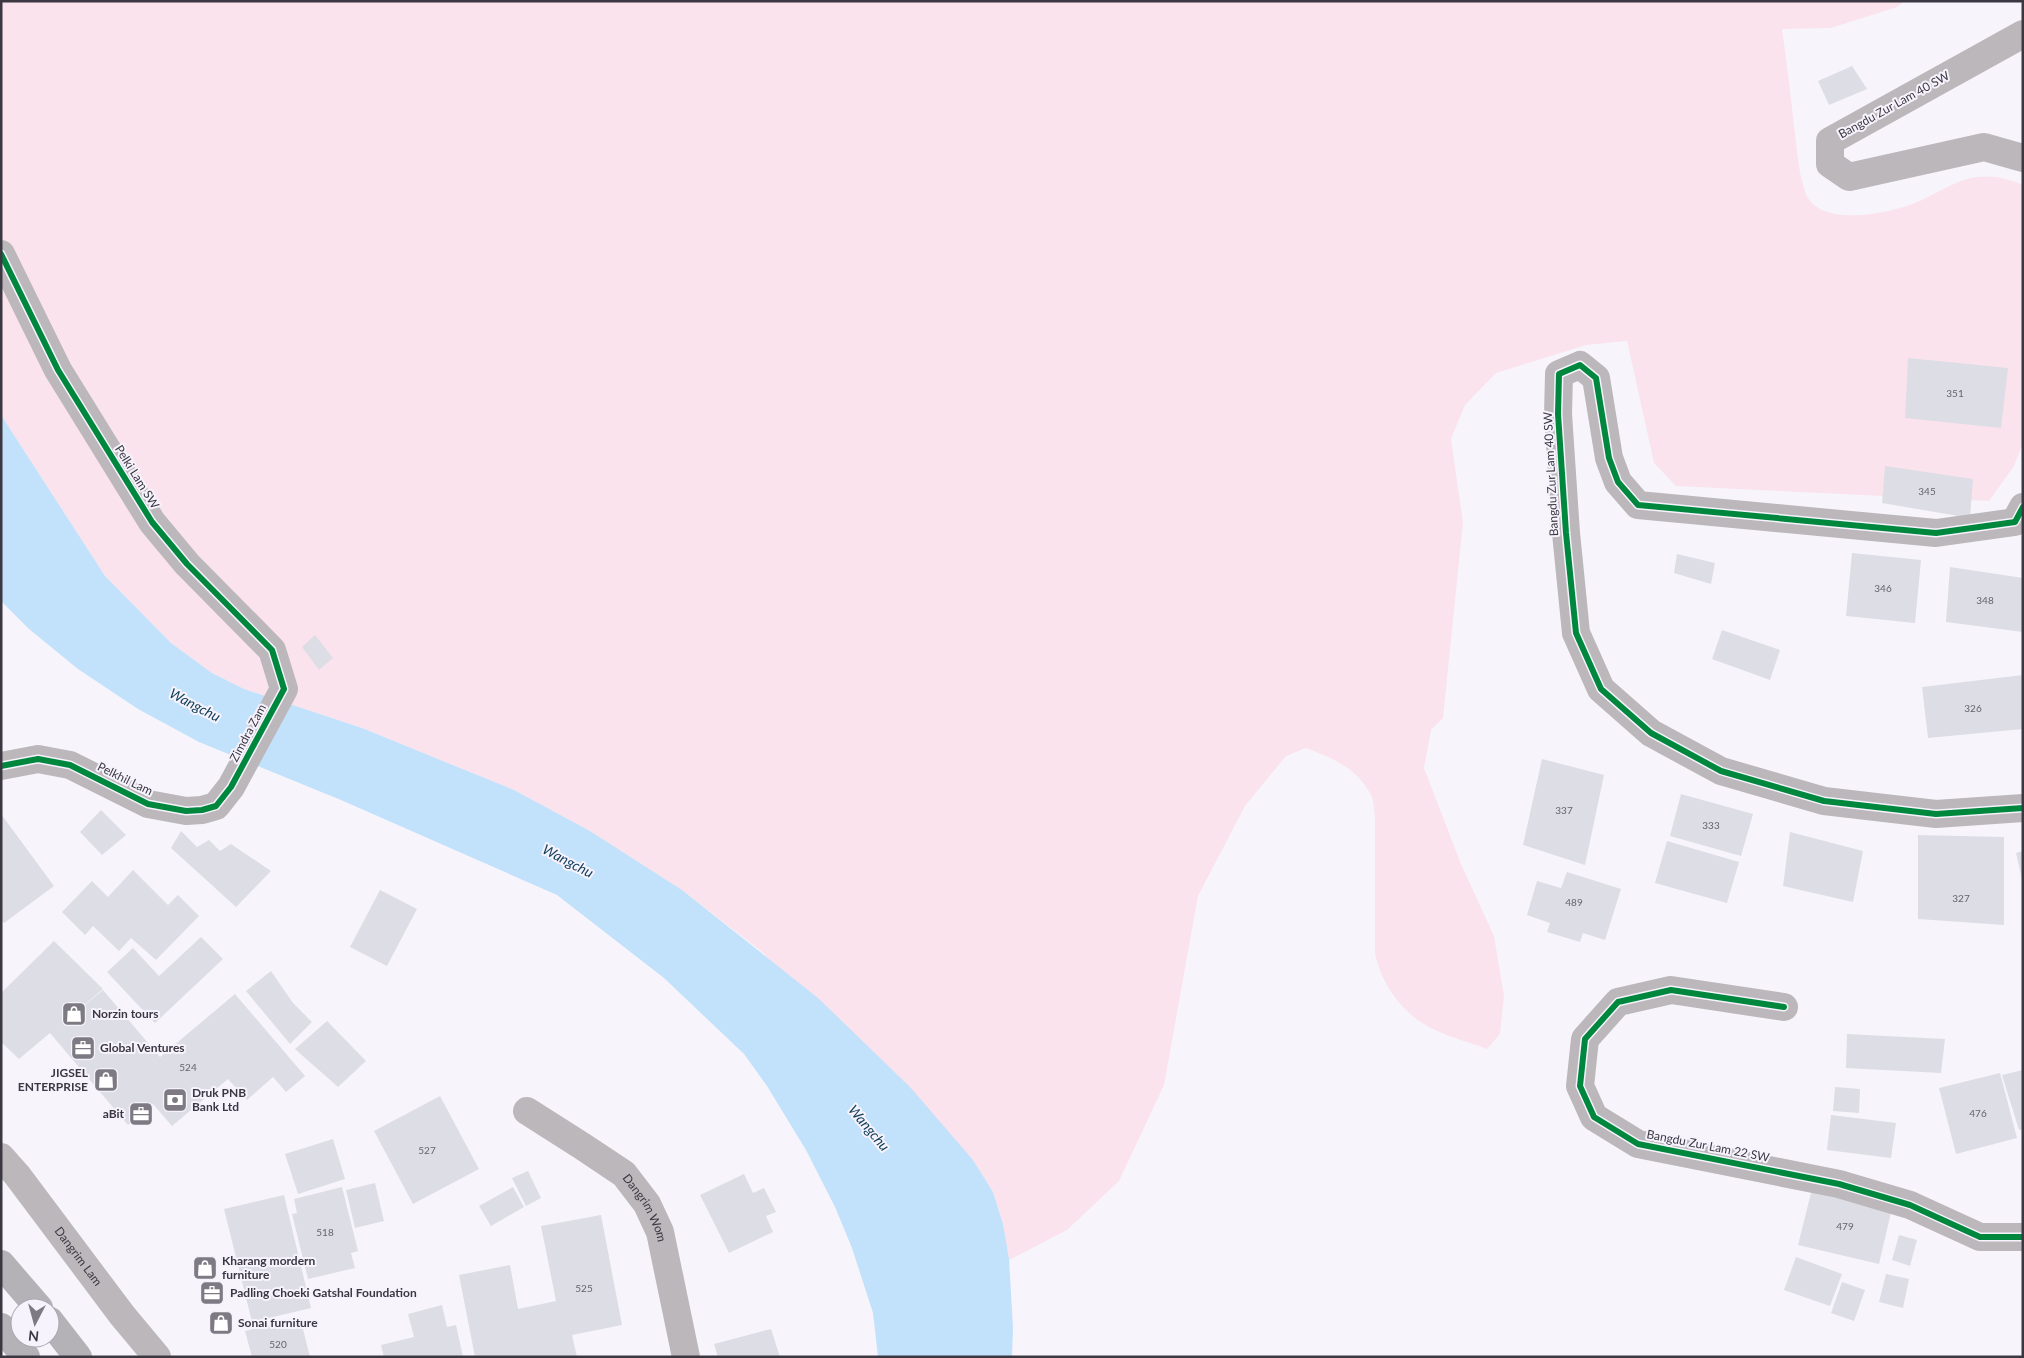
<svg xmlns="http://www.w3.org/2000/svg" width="2024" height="1358" font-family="Lato,sans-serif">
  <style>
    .green { fill: #fae3ec }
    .water { fill: #c2e1fa }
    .building { fill: #dddde5 }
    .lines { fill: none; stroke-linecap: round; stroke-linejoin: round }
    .minor { stroke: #bbb7ba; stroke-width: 28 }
    .tertiary { stroke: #bbb7ba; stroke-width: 28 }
    .trunk { stroke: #b5b2b7; stroke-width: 28 }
    .cycleway-casing { stroke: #f6f3fd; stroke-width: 9 }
    .cycleway { stroke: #00873e; stroke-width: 6 }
    .labels { text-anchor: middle; stroke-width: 4; stroke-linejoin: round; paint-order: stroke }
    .number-label { font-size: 10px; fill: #66646d }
    .street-label { font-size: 12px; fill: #3b3842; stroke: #f6f3fd }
    .poi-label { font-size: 12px; font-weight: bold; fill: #3b3842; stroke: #f6f3fd; text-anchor: start }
    .water-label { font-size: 14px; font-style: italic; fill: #0e3d57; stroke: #f6f3fd }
  </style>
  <rect width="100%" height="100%" fill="#f7f5fb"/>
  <path class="green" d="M1,1H1904L1897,7L1831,28L1782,29C1787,64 1791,99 1795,134C1797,151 1800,183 1808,198C1826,227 1890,213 1915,203C1933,196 1949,184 1967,179C1987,174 2004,177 2023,185V443L2014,466L1989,501L1676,486L1654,463L1627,341L1586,345L1496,373L1465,405L1451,439L1463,522L1443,718L1431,730L1424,768L1461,864L1494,936L1504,996L1500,1034L1487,1049C1466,1041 1441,1035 1422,1023C1398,1007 1380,980 1375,953V817C1374,811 1374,803 1372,797C1358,768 1334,759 1306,748L1286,756L1245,806L1198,896L1164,1085L1119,1181L1067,1230L1009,1260L1003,1224L993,1192L973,1160L761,951L682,890L590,831L514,790L362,728L244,689L212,673L171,643L105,576L1,415Z"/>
  <path class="water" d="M1,415L105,576L171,643L212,673L244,689L362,728L514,790L590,831L682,890L818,998L910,1087L973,1160L993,1192L1003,1224L1009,1259L1013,1328L1012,1357H878L873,1313L852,1248L835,1207L806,1150L767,1086L744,1054L664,978L557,895L341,800L199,742L138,709L78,669L29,629L1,601Z"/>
  <path class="building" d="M1852,66L1867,89L1829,105L1818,81Z
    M1908,358L2008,368L2001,428L1905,418Z
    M1885,466L1973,479L1970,518L1882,503Z
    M1852,553L1921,560L1915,623L1846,616Z
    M1677,554L1715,563L1711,584L1674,573Z
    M1950,567L2023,578V632L1946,622Z
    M1722,630L1780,650L1770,680L1712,659Z
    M315,635L333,658L319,670L302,647Z
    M2023,675V729L1928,738L1922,687Z
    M1542,759L1604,775L1585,865L1523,845Z
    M1681,794L1753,814L1741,856L1670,836Z
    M101,810L126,835L102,855L80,832Z
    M1,814L54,886L4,923L1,920Z
    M181,831L197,847L209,840L220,851L231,844L271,871L236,907L171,848Z
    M1790,832L1863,851L1853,902L1783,886Z
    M1918,835L2004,837V925L1918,919Z
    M1667,841L1739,862L1727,903L1655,883Z
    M2023,851V879H2022L2016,853Z
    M133,870L168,905L178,895L199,916L156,960L131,938L119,951L93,926L85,935L62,912L92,881L108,897Z
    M1567,872L1621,889L1605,940L1583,933L1580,942L1547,932L1550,923L1527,915L1537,881L1561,888Z
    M380,890L417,909L387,966L350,947Z
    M201,937L223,959L155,1023L107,972L133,948L159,976Z
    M54,941L103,989L63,1023L103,990L160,1057L235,994L305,1076L286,1092L273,1077L247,1100L228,1079L172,1126L153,1104L128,1125L50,1033L19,1059L1,1042V993Z
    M271,971L293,1003L312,1022L290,1044L246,991Z
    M327,1021L366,1061L338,1087L295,1049Z
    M1847,1034L1945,1039L1941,1073L1846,1068Z
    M2023,1070V1129L2019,1130L2002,1075Z
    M2000,1073L2017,1138L1956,1154L1939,1088Z
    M1835,1087L1860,1089L1859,1113L1833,1111Z
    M440,1096L479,1169L413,1204L374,1131Z
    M1831,1115L1896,1123L1891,1158L1827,1150Z
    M333,1139L345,1179L298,1194L285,1154Z
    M528,1171L541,1198L526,1206L512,1178Z
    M744,1174L753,1193L764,1188L776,1212L766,1216L773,1232L729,1253L700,1195Z
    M375,1183L384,1221L355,1228L346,1190Z
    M342,1187L358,1251L351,1253L355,1268L308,1279L292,1214L297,1213L294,1199Z
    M513,1187L524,1207L491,1226L479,1206Z
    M1812,1189L1892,1208L1879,1264L1798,1245Z
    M284,1195L311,1308L252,1322L224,1209Z
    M601,1215L622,1325L572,1335L577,1357H475L459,1275L510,1265L518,1309L556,1301L541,1226Z
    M1899,1235L1917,1240L1910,1266L1892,1260Z
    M1796,1257L1842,1274L1830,1306L1784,1290Z
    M1886,1274L1909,1279L1903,1308L1879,1302Z
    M1842,1282L1865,1290L1854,1321L1831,1313Z
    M442,1305L447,1327L456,1325L463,1357H384L381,1345L414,1337L408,1314Z
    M300,1317L310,1357H252L245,1331Z
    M771,1329L780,1357H718L714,1344Z"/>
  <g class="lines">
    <g class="minor">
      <path d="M2023,34L1830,141V164L1849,177L1984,147L2023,158"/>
      <path d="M1,254L58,370L152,522L187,564L272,650L284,689L231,787L216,806L202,810L186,811L148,804L70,765L38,759L1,766"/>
      <path d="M2023,507L2015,522L1936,533L1638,505L1618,482L1609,458L1596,378L1580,365L1559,374L1558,414L1566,533L1576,633L1601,689L1651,733L1721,771L1824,801L1936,814L2023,808"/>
      <path d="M1784,1007L1671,990L1618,1002L1585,1039L1580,1086L1594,1117L1638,1144L1839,1184L1910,1205L1980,1237H2023"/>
      <path id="s1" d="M527,1111L582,1146L624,1174L647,1204L660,1232L686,1357"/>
    </g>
    <path class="tertiary" id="s2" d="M1,1157L17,1175L122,1315L157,1357"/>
    <path class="trunk" d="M1,1264L39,1308
      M50,1321L78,1357
      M1,1327L26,1357"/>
    <defs>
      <path id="cycleway" d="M1,254L58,370L152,522L187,564L272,650L284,689L231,787L216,806L202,810L186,811L148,804L70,765L38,759L1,766
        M2023,507L2015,522L1936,533L1638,505L1618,482L1609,458L1596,378L1580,365L1559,374L1558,414L1566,533L1576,633L1601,689L1651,733L1721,771L1824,801L1936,814L2023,808
        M1784,1007L1671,990L1618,1002L1585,1039L1580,1086L1594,1117L1638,1144L1839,1184L1910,1205L1980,1237H2023"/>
    </defs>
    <use href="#cycleway" class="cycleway-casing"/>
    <use href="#cycleway" class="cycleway"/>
  </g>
  <defs>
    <symbol id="shop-square" viewBox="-11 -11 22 22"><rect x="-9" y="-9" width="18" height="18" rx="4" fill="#7d7a83" stroke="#f6f3fd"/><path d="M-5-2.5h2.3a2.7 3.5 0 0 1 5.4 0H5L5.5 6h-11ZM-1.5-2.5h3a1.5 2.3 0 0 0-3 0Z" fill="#fff"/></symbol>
    <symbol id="office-square" viewBox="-11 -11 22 22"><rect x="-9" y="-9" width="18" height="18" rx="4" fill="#7d7a83" stroke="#f6f3fd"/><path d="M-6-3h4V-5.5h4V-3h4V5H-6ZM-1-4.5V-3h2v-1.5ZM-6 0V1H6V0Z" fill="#fff"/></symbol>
    <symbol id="bank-square" viewBox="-11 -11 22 22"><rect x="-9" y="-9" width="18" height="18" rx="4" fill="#7d7a83" stroke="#f6f3fd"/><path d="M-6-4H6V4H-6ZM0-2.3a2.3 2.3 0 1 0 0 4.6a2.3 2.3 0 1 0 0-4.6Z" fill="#fff"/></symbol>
  </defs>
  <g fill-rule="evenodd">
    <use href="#shop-square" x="60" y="1000" width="28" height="28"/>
    <use href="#office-square" x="69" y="1034" width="28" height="28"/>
    <use href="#shop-square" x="92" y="1066" width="28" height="28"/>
    <use href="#bank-square" x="161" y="1086" width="28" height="28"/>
    <use href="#office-square" x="127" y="1100" width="28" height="28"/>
    <use href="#shop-square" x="191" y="1254" width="28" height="28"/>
    <use href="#office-square" x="198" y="1279" width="28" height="28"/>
    <use href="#shop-square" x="207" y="1309" width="28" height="28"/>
  </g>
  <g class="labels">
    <g class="number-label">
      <text x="1955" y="397">351</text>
      <text x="1927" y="495">345</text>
      <text x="1883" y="592">346</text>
      <text x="1985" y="604">348</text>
      <text x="1973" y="712">326</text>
      <text x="1564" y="814">337</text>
      <text x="1711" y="829">333</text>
      <text x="1961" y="902">327</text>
      <text x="1574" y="906">489</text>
      <text x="188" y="1071">524</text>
      <text x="1978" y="1117">476</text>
      <text x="427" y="1154">527</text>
      <text x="1845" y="1230">479</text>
      <text x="325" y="1236">518</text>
      <text x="584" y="1292">525</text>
      <text x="278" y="1348">520</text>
    </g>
    <g class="street-label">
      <text transform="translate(1894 105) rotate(-29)" y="4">Bangdu Zur Lam 40 SW</text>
      <text transform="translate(1551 474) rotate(-93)" y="4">Bangdu Zur Lam 40 SW</text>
      <text transform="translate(137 477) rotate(58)" y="4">Pelki Lam SW</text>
      <text transform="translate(248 733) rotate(-62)" y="4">Zimdra Zam</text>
      <text transform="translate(125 779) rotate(26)" y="4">Pelkhil Lam</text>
      <text transform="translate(1708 1146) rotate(11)" y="4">Bangdu Zur Lam 22 SW</text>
      <text dy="4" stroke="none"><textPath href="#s1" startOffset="156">Dangrim Wom</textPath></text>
      <text dy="4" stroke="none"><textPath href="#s2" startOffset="126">Dangrim Lam</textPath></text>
    </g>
    <g class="poi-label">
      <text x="92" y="1018">Norzin tours</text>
      <text x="100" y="1052">Global Ventures</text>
      <text x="88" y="1077" text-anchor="end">JIGSEL<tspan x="88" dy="14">ENTERPRISE</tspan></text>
      <text x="192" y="1097">Druk PNB<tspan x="192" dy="14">Bank Ltd</tspan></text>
      <text x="124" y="1118" text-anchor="end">aBit</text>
      <text x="222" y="1265">Kharang mordern<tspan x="222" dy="14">furniture</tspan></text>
      <text x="230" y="1297">Padling Choeki Gatshal Foundation</text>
      <text x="238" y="1327">Sonai furniture</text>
    </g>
    <g class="water-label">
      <text transform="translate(195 705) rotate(28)" y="5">Wangchu</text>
      <text transform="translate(568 861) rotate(28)" y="5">Wangchu</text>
      <text transform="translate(869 1128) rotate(50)" y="5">Wangchu</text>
    </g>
  </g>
  <rect width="2024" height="1358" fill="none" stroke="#3b3842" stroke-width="5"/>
  <g transform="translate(35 1323) rotate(186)"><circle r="24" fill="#f6f3fd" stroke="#aba8b2"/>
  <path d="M0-4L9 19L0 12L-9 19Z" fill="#7d7a83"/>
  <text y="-8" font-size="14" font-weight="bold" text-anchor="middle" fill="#3b3842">N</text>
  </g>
</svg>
